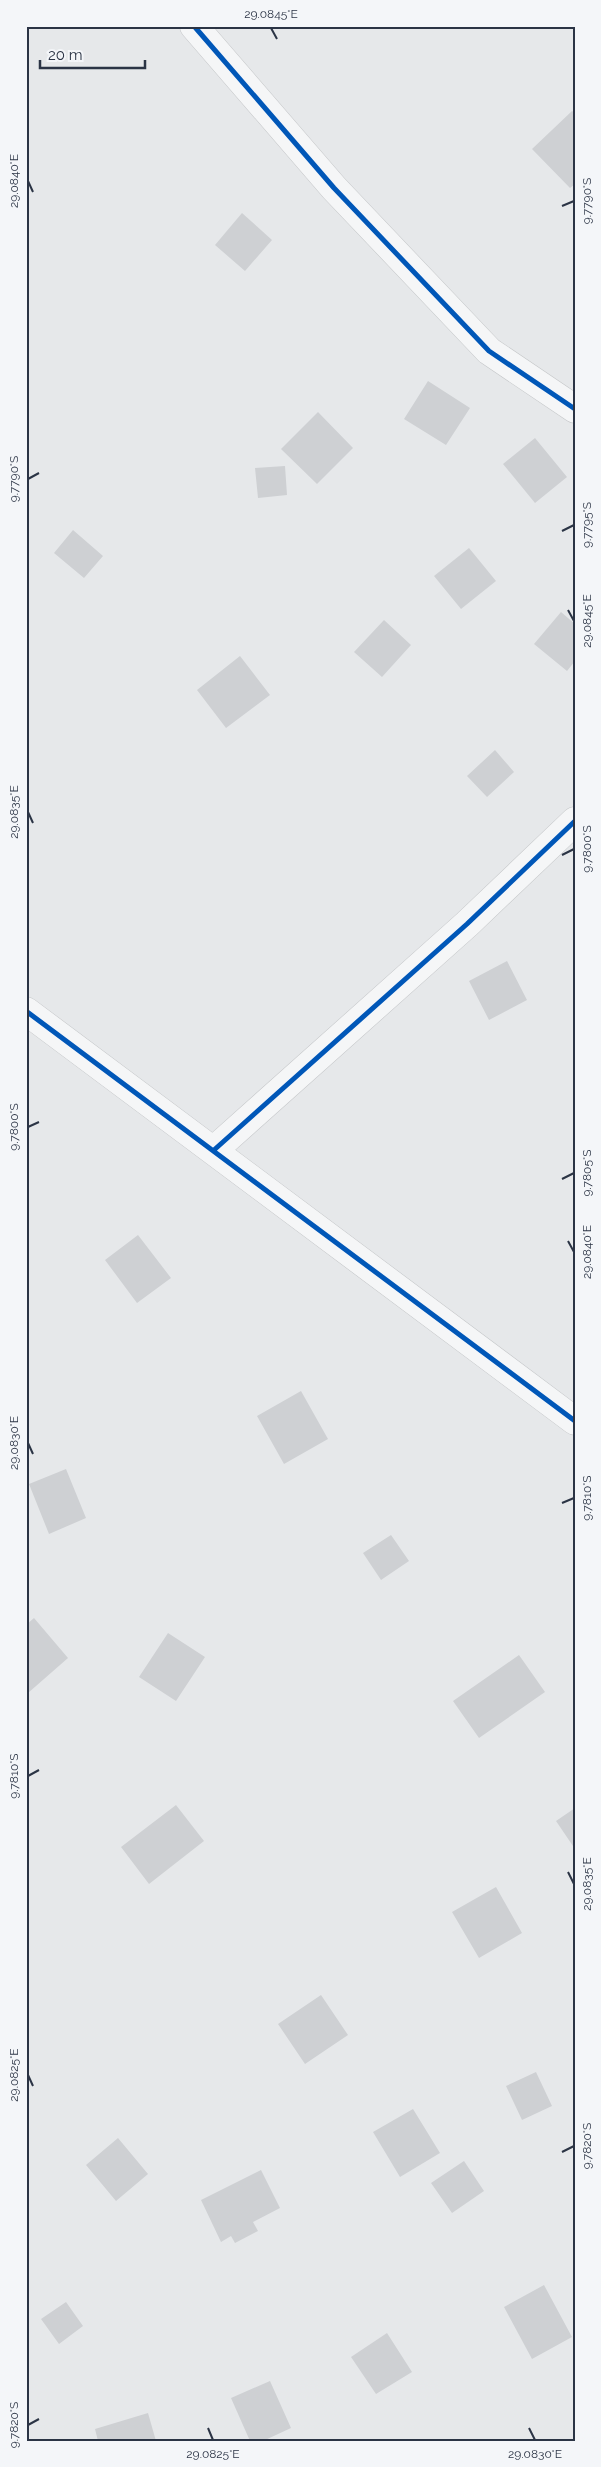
<svg xmlns="http://www.w3.org/2000/svg" width="601" height="2467" font-family="Raleway,sans-serif">
  <style>
    .building { fill: #ced0d3 }
    .lines { fill: none; stroke-linecap: round; stroke-linejoin: round }
    .minor-casing { stroke: #c4c6c8; stroke-width: 29 }
    .minor { stroke: #f5f6f7; stroke-width: 28 }
    .cycleway-casing { stroke: #f4f6f9; stroke-width: 8 }
    .cycleway { stroke: #0057b8; stroke-width: 5 }
    .ticks { fill: none; stroke: #2b3445; stroke-width: 2 }
    .neatline { fill: none; stroke: #2b3445; stroke-width: 2 }
    .ticks-label { font-size: 12px; text-anchor: middle; fill: #2b3445 }
  </style>
  <rect width="100%" height="100%" fill="#e6e8ea"/>
  <path class="building" d="M572,111L575,113V184L570,188L532,149Z
    M242,213L272,240L245,271L215,245Z
    M428,381L470,408L446,445L404,419Z
    M318,412L353,448L317,484L281,449Z
    M535,438L567,477L535,503L503,464Z
    M285,466L287,495L258,498L255,468Z
    M73,530L103,556L84,578L54,553Z
    M469,548L496,581L461,609L434,576Z
    M561,612L575,624V661L567,671L534,644Z
    M384,620L411,645L382,677L354,652Z
    M240,656L270,695L226,728L197,690Z
    M495,750L514,772L487,797L467,776Z
    M507,961L527,1000L489,1020L469,981Z
    M138,1235L171,1278L137,1303L105,1260Z
    M301,1391L328,1439L284,1464L257,1416Z
    M66,1469L86,1518L49,1534L29,1484Z
    M391,1535L409,1561L381,1580L363,1553Z
    M34,1618L68,1658L28,1693L26,1625Z
    M168,1633L205,1657L176,1701L139,1677Z
    M519,1655L545,1692L479,1738L453,1701Z
    M176,1805L204,1841L149,1884L121,1847Z
    M575,1808V1849L556,1821Z
    M496,1887L522,1933L479,1958L452,1912Z
    M321,1995L348,2035L305,2064L278,2024Z
    M536,2072L552,2106L522,2120L506,2086Z
    M413,2109L440,2153L400,2177L373,2132Z
    M118,2138L148,2174L116,2201L86,2165Z
    M464,2161L484,2191L452,2213L431,2183Z
    M261,2170L280,2208L253,2222L258,2231L235,2243L231,2236L221,2242L201,2200Z
    M544,2285L572,2337L532,2359L504,2307Z
    M66,2302L83,2326L59,2344L41,2319Z
    M387,2333L412,2372L376,2394L351,2357Z
    M270,2381L291,2428L263,2441H250L231,2398Z
    M148,2413L156,2441H98L95,2429Z"/>
  <g class="lines">
    <defs>
      <path id="minor" d="M194,26L334,188L489,351L575,409
        M26,1011L575,1421
        M214,1150L467,924L575,821"/>
    </defs>
    <use href="#minor" class="minor-casing"/>
    <use href="#minor" class="minor"/>
    <defs>
      <path id="cycleway" d="M194,26L334,188L489,351L575,409
        M26,1011L575,1421
        M214,1150L467,924L575,821"/>
    </defs>
    <use href="#cycleway" class="cycleway-casing"/>
    <use href="#cycleway" class="cycleway"/>
  </g>
  <path class="ticks" d="M271,28L277,39M28,181L33,192M562,206L574,201M28,479L39,473M562,531L574,525M568,610L574,621M28,812L33,823M562,855L574,849M28,1127L39,1122M562,1179L574,1173M568,1241L574,1252M28,1443L33,1454M562,1503L574,1498M28,1776L39,1770M568,1872L574,1884M28,2075L33,2086M562,2152L574,2146M28,2425L39,2419M208,2428L213,2440M529,2428L535,2440"/>
  <rect width="601" height="2467" fill="none" stroke="#f4f6f9" stroke-width="55"/>
  <path d="M40 60v8h105v-8" fill="none" stroke="#2b3445" stroke-width="2.5"/>
  <text x="48" y="60" font-size="15" fill="#2b3445" stroke="#f4f6f9" stroke-width="4" paint-order="stroke">20 m</text>
  <rect x="28" y="28" width="546" height="2412" class="neatline"/>
  <g class="ticks-label">
    <text x="271" y="18">29.0845°E</text>
    <text transform="translate(14 181) rotate(-90)" y="4">29.0840°E</text>
    <text transform="translate(587 201) rotate(-90)" y="4">9.7790°S</text>
    <text transform="translate(14 479) rotate(-90)" y="4">9.7790°S</text>
    <text transform="translate(587 525) rotate(-90)" y="4">9.7795°S</text>
    <text transform="translate(587 621) rotate(-90)" y="4">29.0845°E</text>
    <text transform="translate(14 812) rotate(-90)" y="4">29.0835°E</text>
    <text transform="translate(587 849) rotate(-90)" y="4">9.7800°S</text>
    <text transform="translate(14 1127) rotate(-90)" y="4">9.7800°S</text>
    <text transform="translate(587 1173) rotate(-90)" y="4">9.7805°S</text>
    <text transform="translate(587 1252) rotate(-90)" y="4">29.0840°E</text>
    <text transform="translate(14 1443) rotate(-90)" y="4">29.0830°E</text>
    <text transform="translate(587 1498) rotate(-90)" y="4">9.7810°S</text>
    <text transform="translate(14 1776) rotate(-90)" y="4">9.7810°S</text>
    <text transform="translate(587 1884) rotate(-90)" y="4">29.0835°E</text>
    <text transform="translate(14 2075) rotate(-90)" y="4">29.0825°E</text>
    <text transform="translate(587 2146) rotate(-90)" y="4">9.7820°S</text>
    <text transform="translate(14 2425) rotate(-90)" y="4">9.7820°S</text>
    <text x="213" y="2458">29.0825°E</text>
    <text x="535" y="2458">29.0830°E</text>
  </g>
</svg>
